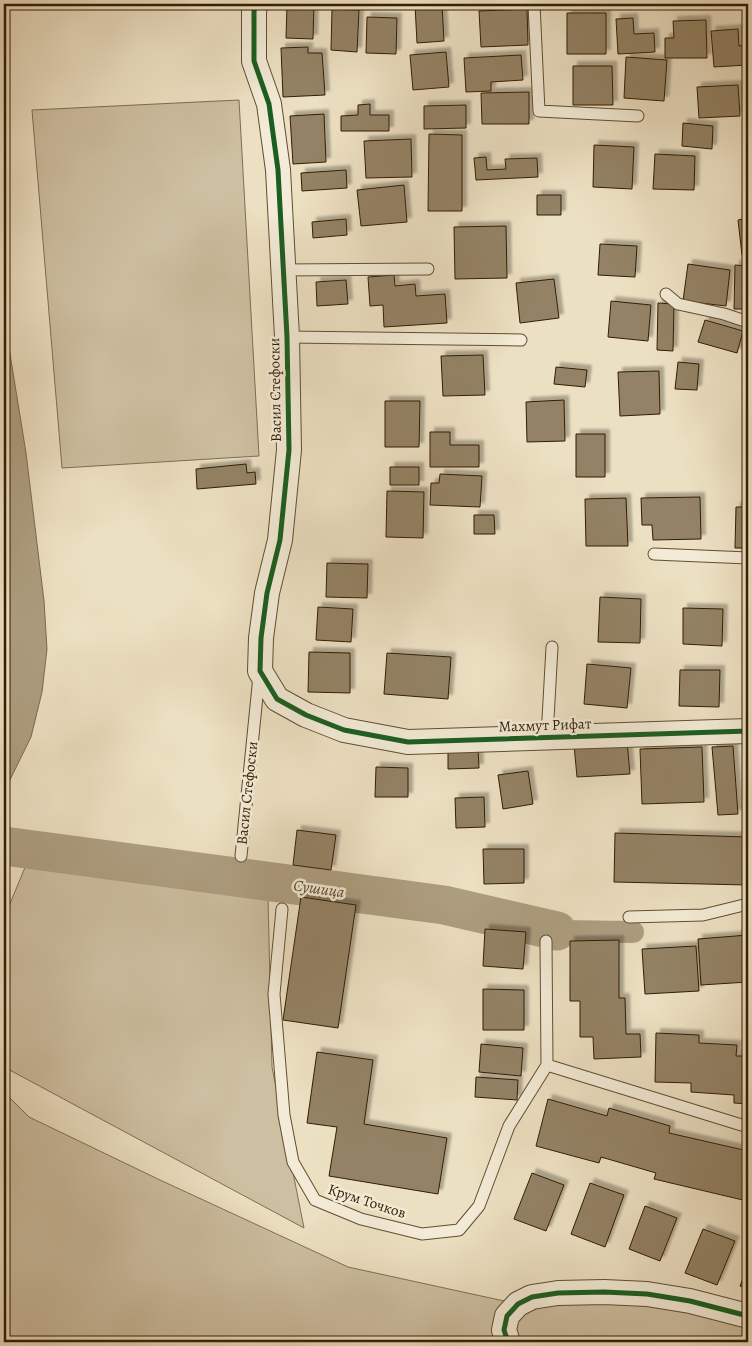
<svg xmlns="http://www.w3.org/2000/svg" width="752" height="1346" font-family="Alegreya,serif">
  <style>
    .green { fill: #cdbfa1; stroke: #806e50 }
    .water { fill: #ad9e80; stroke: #7c6a4d }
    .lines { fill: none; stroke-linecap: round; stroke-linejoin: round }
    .canal { stroke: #ad9e80; stroke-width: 22 }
    .river { stroke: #ad9e80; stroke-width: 39 }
    .building { fill: #938265; stroke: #331d00; filter: url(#shadow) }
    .service-casing { stroke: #614e30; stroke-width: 13 }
    .minor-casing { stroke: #614e30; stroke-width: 26 }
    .service { stroke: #f3ebd7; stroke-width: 11 }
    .minor { stroke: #f3ebd7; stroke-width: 24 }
    .cycleway-casing { stroke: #f3ebd7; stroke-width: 8 }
    .cycleway { stroke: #1b5e20; stroke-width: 5 }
    .labels { text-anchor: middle; stroke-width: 5; stroke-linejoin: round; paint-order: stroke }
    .street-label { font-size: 15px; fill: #331d00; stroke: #f3ebd7 }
    .water-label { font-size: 16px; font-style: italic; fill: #5e4a2d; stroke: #f3ebd7 }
  </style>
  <defs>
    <filter id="shadow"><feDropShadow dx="4.5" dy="-4.5" stdDeviation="1" flood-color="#0004"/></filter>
  </defs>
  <rect width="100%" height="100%" fill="#ece0c2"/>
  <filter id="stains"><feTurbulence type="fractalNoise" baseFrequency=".004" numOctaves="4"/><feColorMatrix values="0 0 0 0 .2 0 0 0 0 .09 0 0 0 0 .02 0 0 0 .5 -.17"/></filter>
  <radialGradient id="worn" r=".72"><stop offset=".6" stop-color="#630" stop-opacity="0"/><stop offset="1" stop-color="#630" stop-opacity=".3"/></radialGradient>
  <path class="green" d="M239,100L259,456L62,468L32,110Z
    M29,858L268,898L272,1067L304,1228L4,1067V918Z
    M4,1092L29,1117L160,1180L348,1267L518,1304L558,1293L748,1316V1342H4Z"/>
  <path class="water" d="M4,317L26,453L44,601L47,649L42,692L31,737L4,792Z"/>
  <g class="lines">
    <path class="canal" d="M557,931L633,932"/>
    <path class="river" d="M4,846L444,905L557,931"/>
  </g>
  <path class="building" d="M287,4H314L313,39L286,38Z
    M442,4L444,41L417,43L415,5Z
    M332,9L359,10L357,52L331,50Z
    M527,9L528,45L481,47L479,11Z
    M567,13H606V54H567Z
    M367,17L397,18L396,54L366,53Z
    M633,18L634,34L654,33L655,52L618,54L616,19Z
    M706,20L707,58H665V38H674L673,21Z
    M738,29L739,46L746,45L747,65L714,67L711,31Z
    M308,47V53H322L325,95L283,97L281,48Z
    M446,52L449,87L413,90L410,55Z
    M521,55L523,80L491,82V91L466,92L464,58Z
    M626,57L667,60L664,101L624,98Z
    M573,66H612L613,105H573Z
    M738,85L740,116L699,118L697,87Z
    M529,92V124H482L481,93Z
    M370,104V115H389V131H341V116L358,115V105Z
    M466,105V128L424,129V106Z
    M324,114L326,162L293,164L290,116Z
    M683,123L713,126L712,149L682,146Z
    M429,134L462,135V211H428Z
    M411,139L412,177L366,178L364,141Z
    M594,145L634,147L632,189L593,187Z
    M655,154L695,156L694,190L653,189Z
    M486,157L487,170L506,169L505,159L537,158L538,177L476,180L474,158Z
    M744,165H748V200Z
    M346,170L347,188L302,191L301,173Z
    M404,185L407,222L361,226L357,190Z
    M537,195H561V215H537Z
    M748,218V254L742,255L738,220Z
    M346,219L347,235L313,238L312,222Z
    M506,226L507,278L455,279L454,227Z
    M600,244L637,246L635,277L598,275Z
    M688,264L730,270L726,306L683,301Z
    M735,265L748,266V309H734Z
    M394,275L395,286L415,284L416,296L445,294L447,323L384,327L383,305L370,306L368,277Z
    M554,279L559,318L520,323L516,283Z
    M346,280L348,304L317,306L316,282Z
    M611,301L651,305L648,341L608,337Z
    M658,303L674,304L673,351L657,350Z
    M705,320L743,331L737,353L698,342Z
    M483,355L485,395L443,396L441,356Z
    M678,362L699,364L697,390L675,389Z
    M556,367L587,370L585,387L554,384Z
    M659,371L660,414L620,416L618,372Z
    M564,400L565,441L527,442L526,402Z
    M385,401H420L419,447H385Z
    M430,432H450V445H479V467H430Z
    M576,434H605V477H576Z
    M246,464L247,473L255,472L256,484L197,489L196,469Z
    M390,467H419V485H390Z
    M440,474L482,476L480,507L430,505L431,483H439Z
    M387,491L424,492L423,538L386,537Z
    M700,497L701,539L653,540L652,525H642L641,498Z
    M626,498L628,546H586L585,499Z
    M736,507H748V548H735Z
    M474,515H494L495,534H474Z
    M327,563L368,564L367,598L326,597Z
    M600,597L641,599L640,643L598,642Z
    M318,607L353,609L351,642L316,640Z
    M683,608L723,609L722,646L683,644Z
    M309,652L350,653V693L308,692Z
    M387,653L451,657L448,699L384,694Z
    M587,664L631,668L627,708L584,704Z
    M680,670H720L719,707L679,706Z
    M627,741L630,774L577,777L574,745Z
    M733,746L738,814L718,815L712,747Z
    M702,747L704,802L642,804L640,749Z
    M478,748L479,768L448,769V749Z
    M376,767L408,768V797H375Z
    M528,771L533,804L503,809L498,775Z
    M484,797L485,827L456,828L455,798Z
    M297,830L336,835L331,870L293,865Z
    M615,833L748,837V885L614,882Z
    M483,849H524V883L484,884Z
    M301,897L356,905L338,1028L283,1020Z
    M485,929L526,932L523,969L483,966Z
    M748,935V982L701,985L698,939Z
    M619,940V998H625L626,1034H640L641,1057L594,1059L593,1037H580V1001H570V941Z
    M696,946L699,991L645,994L642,949Z
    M483,989L524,990V1030H483Z
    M656,1033L699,1035V1043L737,1045L736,1056H748V1104L734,1103V1095L691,1092V1083L655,1082Z
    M481,1044L523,1048L521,1076L479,1072Z
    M317,1052L373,1060L364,1124L447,1138L438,1194L329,1176L337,1127L307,1123Z
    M476,1077L518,1080L517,1100L475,1097Z
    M548,1099L607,1116L609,1108L670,1126L669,1133L748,1151V1211L744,1210L747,1201L654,1179L656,1173L601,1157L599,1163L536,1146Z
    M532,1173L564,1185L546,1231L514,1219Z
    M590,1183L624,1195L605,1247L571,1234Z
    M645,1206L677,1218L660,1261L629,1249Z
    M703,1229L735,1241L717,1285L685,1273Z
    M748,1266V1289L740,1286Z"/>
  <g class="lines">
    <defs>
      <path id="service" d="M534,4L539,111L638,116
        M283,270L428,269
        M666,294L678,304L724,314L748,322
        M287,337L521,340
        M654,554L748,558
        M547,737L552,647
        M241,856L259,676
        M282,909L274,994L284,1115L293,1162L315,1200L361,1219L422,1234L459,1230L479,1206L509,1126L547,1065
        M629,917L703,915L748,904
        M546,941L547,1065L748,1127"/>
      <path id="minor" d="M255,4L254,12V61L269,104L278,170L287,337L289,450L280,540L267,593L261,638L260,671L277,699L306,715L344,730L408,742L748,731
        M508,1342L504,1330L507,1316L518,1304L532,1297L558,1293L604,1292L647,1294L690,1301L748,1316"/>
    </defs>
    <use href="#service" class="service-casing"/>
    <use href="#minor" class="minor-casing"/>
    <use href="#service" class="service"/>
    <use href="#minor" class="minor"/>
    <defs>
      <path id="cycleway" d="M255,4L254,12V61L269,104L278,170L287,337L289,450L280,540L267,593L261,638L260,671L277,699L306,715L344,730L408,742L748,731
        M508,1342L504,1330L507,1316L518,1304L532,1297L558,1293L604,1292L647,1294L690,1301L748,1316"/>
    </defs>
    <use href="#cycleway" class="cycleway-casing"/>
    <use href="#cycleway" class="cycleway"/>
  </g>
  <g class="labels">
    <g class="street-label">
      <text transform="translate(275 390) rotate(-91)" y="5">Васил Стефоски</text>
      <text transform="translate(545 725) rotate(-2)" y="5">Махмут Рифат</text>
      <text transform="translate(247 793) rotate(-84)" y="5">Васил Стефоски</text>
      <text transform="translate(367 1201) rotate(18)" y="5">Крум Точков</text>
    </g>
    <g class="water-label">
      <text transform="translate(319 888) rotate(8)" y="6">Сушица</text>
    </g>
  </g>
  <rect width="752" height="1346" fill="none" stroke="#ece0c2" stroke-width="20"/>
  <rect x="5" y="5" width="742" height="1336" fill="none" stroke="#331d00" stroke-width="2.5"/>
  <rect x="10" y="10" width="732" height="1326" fill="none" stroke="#331d00"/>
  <rect width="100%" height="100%" filter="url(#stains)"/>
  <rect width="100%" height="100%" fill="url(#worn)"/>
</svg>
